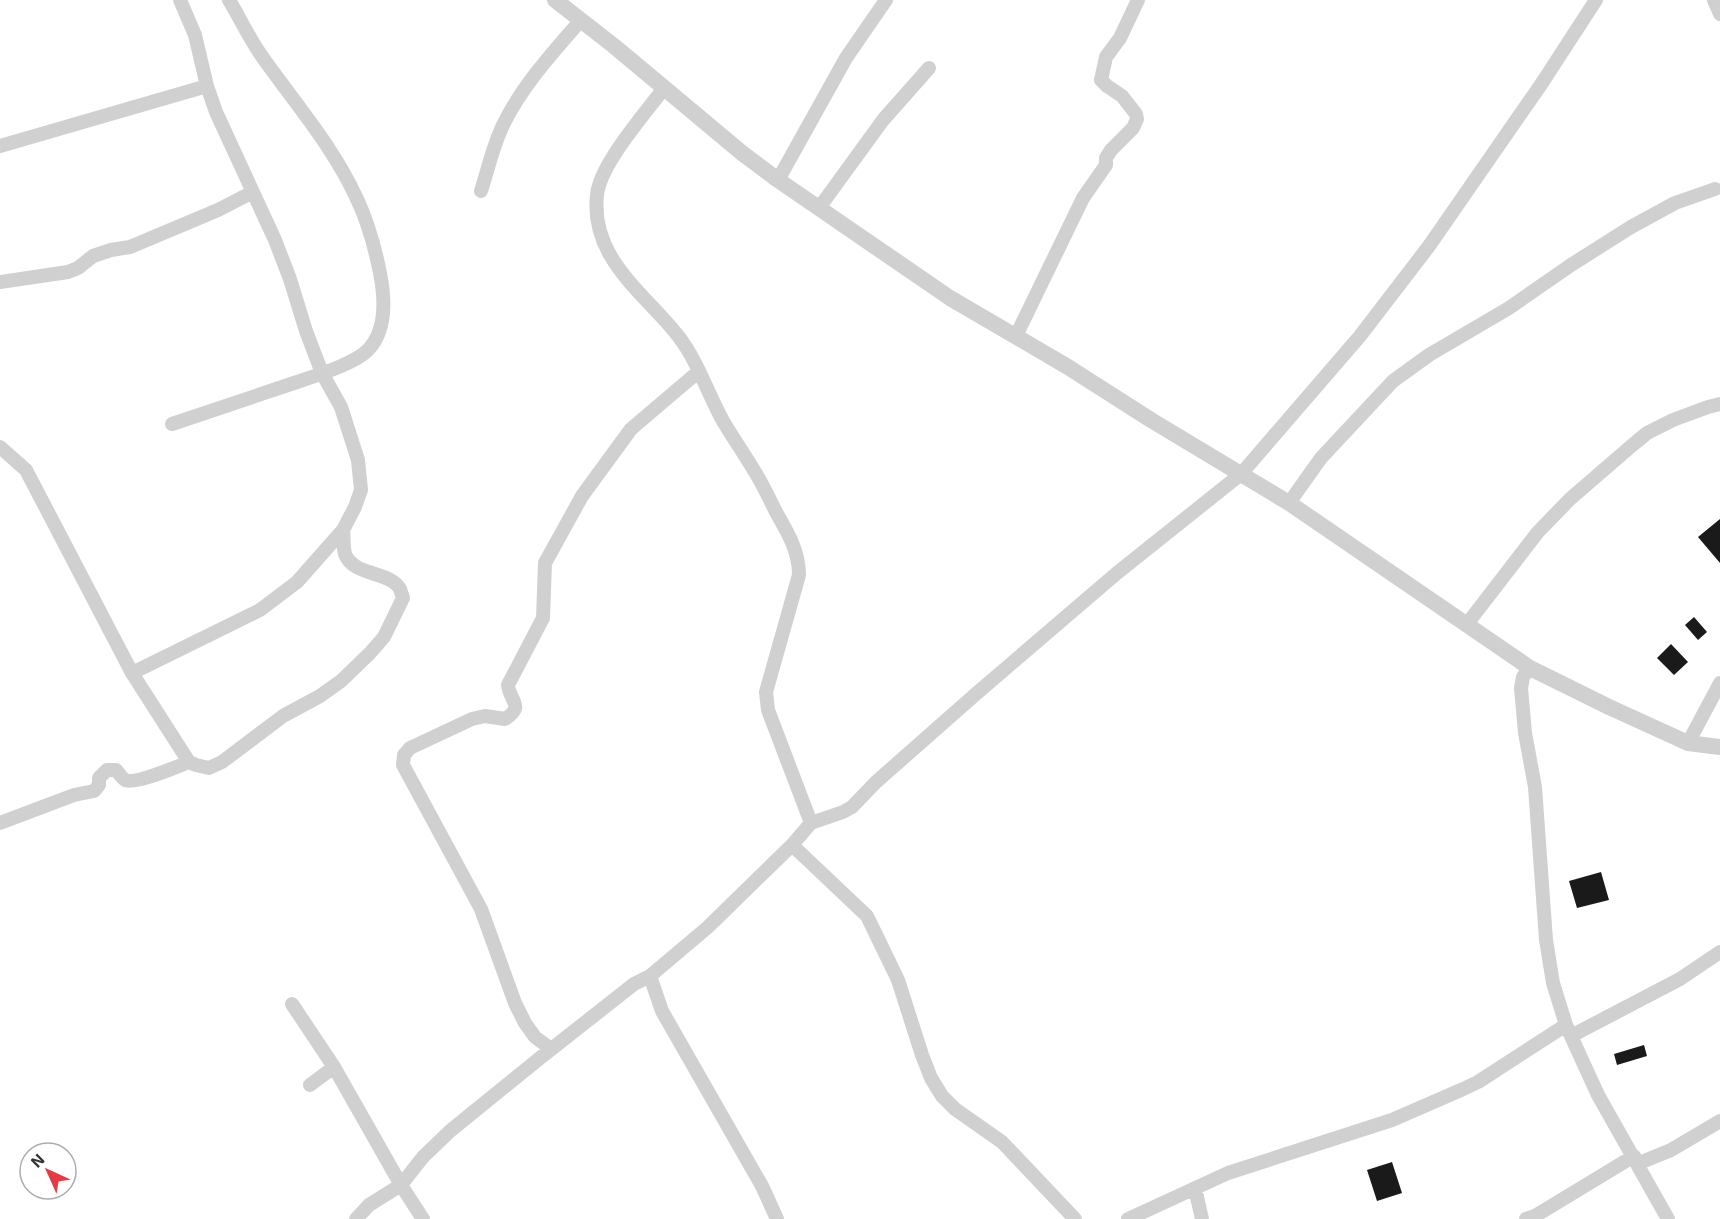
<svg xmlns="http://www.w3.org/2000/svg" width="1720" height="1219" font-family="'Exo 2',sans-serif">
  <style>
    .building { fill: #1a1a1a }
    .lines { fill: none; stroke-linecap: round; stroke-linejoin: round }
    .minor { stroke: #d0d0d0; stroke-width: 14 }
    .tertiary { stroke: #d0d0d0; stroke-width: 16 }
  </style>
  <rect width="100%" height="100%" fill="#fff"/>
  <path class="building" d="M1720,519V563L1698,537Z
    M1694,617L1707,632L1698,640L1685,625Z
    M1671,644L1688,662L1674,675L1657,658Z
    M1601,872L1609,900L1577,908L1569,881Z
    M1644,1045L1647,1056L1617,1065L1614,1054Z
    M1392,1162L1402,1193L1377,1201L1367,1170Z"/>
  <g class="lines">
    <path class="minor" d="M1714,0L1720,14
      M664,88C645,114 600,164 597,195C590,259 645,293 679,337C698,362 708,394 723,421C733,438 745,455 755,472C763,485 769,498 776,512C788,533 799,551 799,575L766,692L768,710L811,823
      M0,146L207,86
      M778,180L846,58L886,0
      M481,191C488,169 493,146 503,125C522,86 553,52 581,20
      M819,208L883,120L929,68
      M0,282L68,272L78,268L93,256L111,250L130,247L218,210L253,192
      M1016,336L1083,198L1106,165V158L1111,150L1133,128L1137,119L1136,114L1122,96L1107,86L1101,80L1106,57L1120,38L1138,0
      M172,424C214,410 256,396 297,382C317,375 354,364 368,350C387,330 385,298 380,273C375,248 368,222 357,199C333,146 294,102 261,55C249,38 240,18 229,0
      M0,447L26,470L132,673L189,762L196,765L209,768L222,762L283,716L320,696L341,681L370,653L384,637L403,598C402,595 401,592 400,589C390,571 353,576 345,554C343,547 344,537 343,530
      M1289,503L1321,458L1393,381L1429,355L1509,308L1571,265L1631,227L1675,203L1715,189
      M1467,624L1538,532L1570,499L1629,448L1647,433L1673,420L1708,407L1720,404
      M1530,668L1523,677L1521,688L1525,733L1535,787L1546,940L1553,983L1566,1025L1598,1095L1668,1219
      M132,673L260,610L297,582L343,530L355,507L361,490L358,460L341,407L322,373L306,331L290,279L275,240L216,112L207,86L195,35L180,0
      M1688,743L1720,683
      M0,823L74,795L94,791L99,785V778L107,770H116C119,773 122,778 125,780C135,785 178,766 189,762
      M792,845L867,916L898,980L922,1055L931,1078L942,1096L955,1109L1002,1142L1075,1219
      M650,976L662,1011L762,1186L777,1219
      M292,1004L334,1067L401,1185L423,1219
      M1571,1036L1680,979L1720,952
      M551,1049L535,1037L525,1023L515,1003L481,909L403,765L404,755L410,748L472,719L485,716L505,719C525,706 510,702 508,685L543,618L545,563L582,496L631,429L698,372
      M310,1085L334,1067
      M1637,1164L1671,1150L1720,1121
      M1195,1188L1202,1219
      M356,1219L369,1205L401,1185L423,1157L450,1131L540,1058L634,984L650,976L708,927L792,845L811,823L843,812L852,807L876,782L977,693L1117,573L1241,474L1360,336L1429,246L1542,83L1596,0
      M1128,1219L1228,1173L1392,1120L1461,1090L1478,1082L1566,1025
      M1526,1219L1535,1216L1634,1156"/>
    <path class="tertiary" d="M555,0L614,46L742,153L778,180L950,298L1068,367L1151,420L1289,503L1530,668L1609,707L1688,743L1720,747"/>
  </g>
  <g transform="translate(48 1171) rotate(315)"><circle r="28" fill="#ffffff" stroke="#adadad" stroke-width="1.5"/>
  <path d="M0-4.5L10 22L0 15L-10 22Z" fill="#e63946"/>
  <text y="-9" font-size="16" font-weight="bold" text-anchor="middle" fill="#333333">N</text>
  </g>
</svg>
